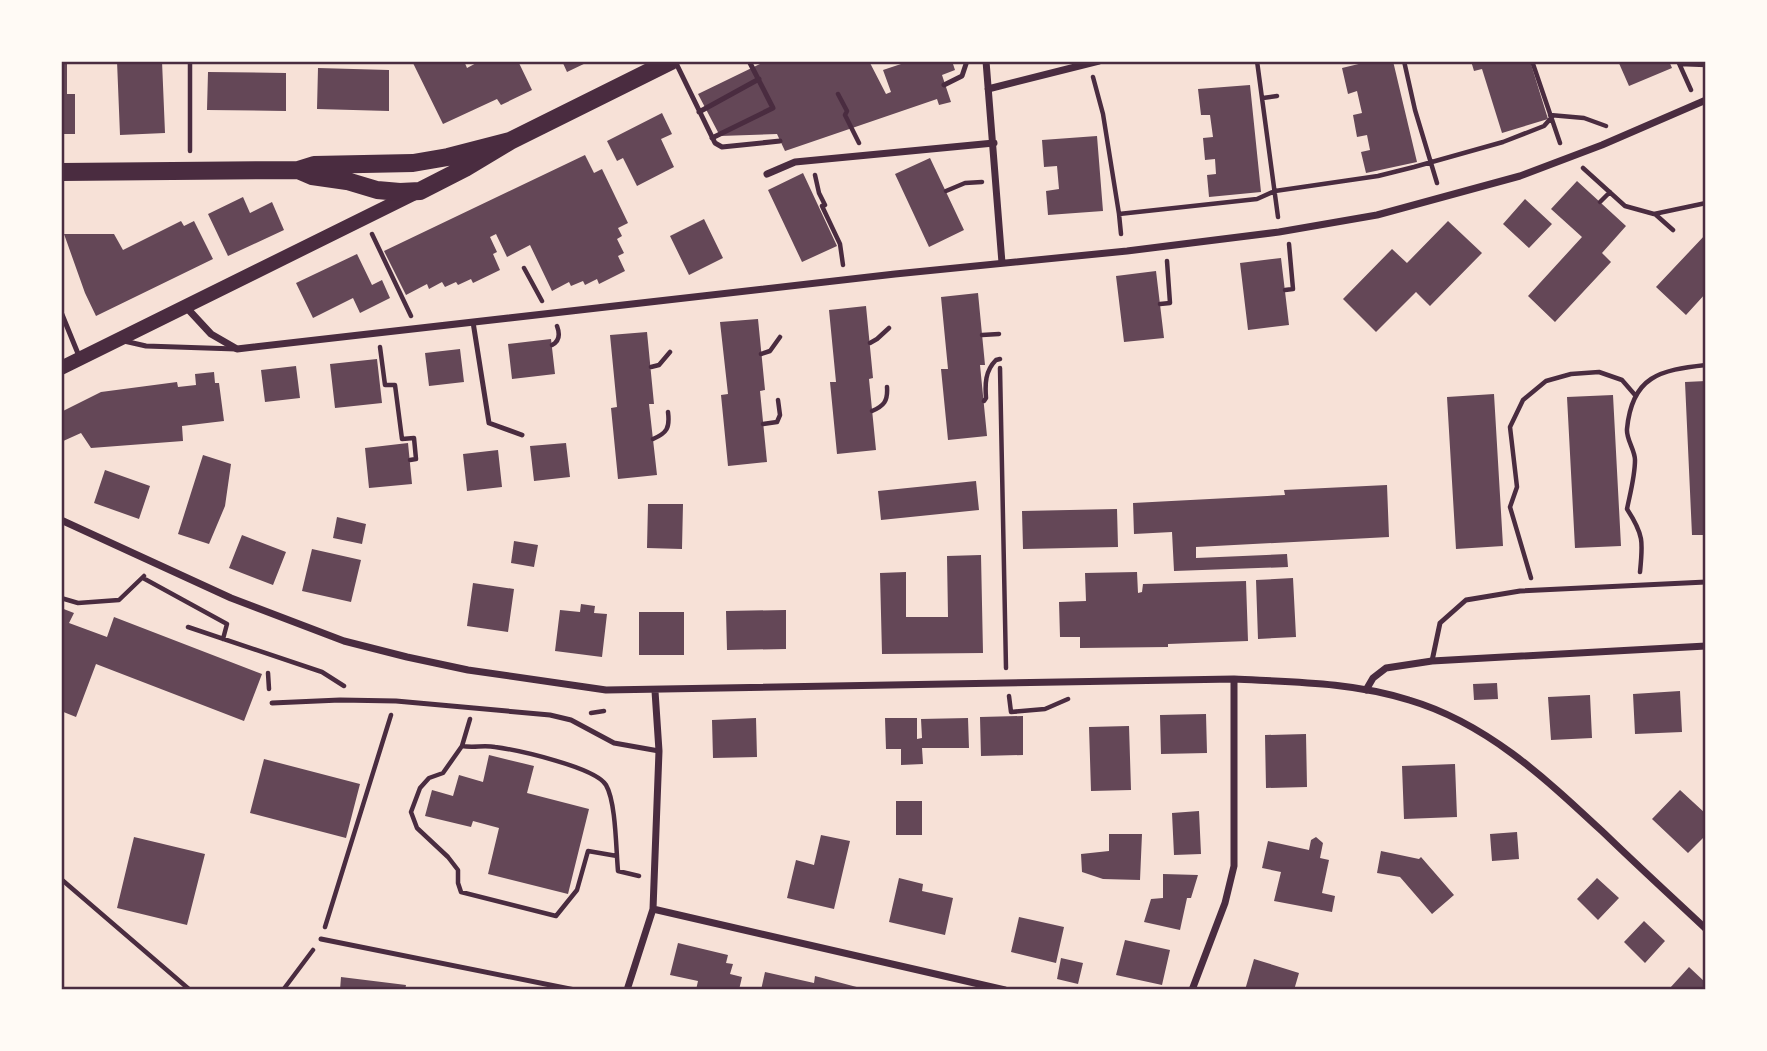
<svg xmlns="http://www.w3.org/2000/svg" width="1767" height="1051" font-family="'Work Sans',sans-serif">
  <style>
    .building { fill: #644757 }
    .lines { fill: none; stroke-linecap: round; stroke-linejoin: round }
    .path { stroke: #4a2c40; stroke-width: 4.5 }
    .service { stroke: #4a2c40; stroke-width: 5 }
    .minor { stroke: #4a2c40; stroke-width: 7 }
    .secondary { stroke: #4a2c40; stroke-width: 14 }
    .primary { stroke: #4a2c40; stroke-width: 18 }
    .neatline { fill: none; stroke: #4a2c40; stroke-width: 2.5 }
  </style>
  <rect width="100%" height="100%" fill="#f7e1d7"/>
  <path class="building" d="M61,61H67V94H75V134H61Z
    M117,61H162L165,133L120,135Z
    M412,61H464L467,68L480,61H521L519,63L532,90L501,105L497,99L443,124Z
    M562,61H590L567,72Z
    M766,61H869L886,94L891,92L883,70L910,61H952L955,70L942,75L951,102L939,105L937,99L785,151L777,134L720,136L698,94Z
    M1371,61H1393L1417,162L1366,173L1361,152L1370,150L1367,135L1357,137L1353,115L1362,113L1357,91L1348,94L1342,68Z
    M1471,61H1530L1548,119L1502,133L1482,69L1474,71Z
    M1618,61H1669L1672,68L1629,86Z
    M318,68L389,70V111L317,109Z
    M208,72L286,73V111L207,110Z
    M1250,85L1261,192L1209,197L1207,175L1216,174L1215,159L1205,160L1203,138L1213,137L1210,115H1201L1198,89Z
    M662,113L672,134L661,139L674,167L637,186L623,158L617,161L607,141Z
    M1097,136L1103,211L1048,215L1046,191L1059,189L1057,166L1044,167L1042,140Z
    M585,155L594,173L602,169L628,223L618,228L622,236L617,239L624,253L618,256L625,271L599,284L597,279L585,285L583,281L571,286L569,282L552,291L530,245L507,257L496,234L490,237L497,252L493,254L500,270L473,283L471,279L458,285L456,282L445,287L442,282L429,289L427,284L406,295L384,251Z
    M930,158L964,230L929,247L895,174Z
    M803,173L837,246L802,262L768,190Z
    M1577,181L1626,226L1602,253L1611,262L1555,322L1528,296L1582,237L1551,209Z
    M243,197L250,213L272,202L284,230L228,256L208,214Z
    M1525,199L1552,224L1529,248L1503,224Z
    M704,219L723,258L689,275L670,236Z
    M181,221L184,226L194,221L213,259L96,316L85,293L64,234H114L123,250Z
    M1448,221L1482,253L1430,306L1416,292L1376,332L1343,299L1392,249L1407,263Z
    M1706,234V293L1686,315L1656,287Z
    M357,254L372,285L382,280L390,298L360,313L353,298L313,318L296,283Z
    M1281,258L1289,325L1248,330L1240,263Z
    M1156,271L1164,338L1124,342L1116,276Z
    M978,293L985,365H980L987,436L948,440L941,369H948L941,297Z
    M866,306L873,378L869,379L876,450L837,454L830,382H836L829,310Z
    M758,319L765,390L760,391L767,462L728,466L721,395L728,394L720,322Z
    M647,332L654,404H649L657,475L618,479L611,408L617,407L610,335Z
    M551,339L555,374L512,379L508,344Z
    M460,349L464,382L429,386L425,353Z
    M377,359L382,403L335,408L330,364Z
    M296,366L300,398L265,402L261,370Z
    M214,372L215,383H219L224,421L182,426L183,441L91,448L81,433L61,442V412L101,392L177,382L178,387L196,385L195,374Z
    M1706,381V535H1692L1685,382Z
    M1494,394L1503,546L1456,549L1447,397Z
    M1613,395L1621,546L1575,548L1567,397Z
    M408,443L412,484L369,488L365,448Z
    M566,443L570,477L534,481L530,446Z
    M498,450L502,487L467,491L463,454Z
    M203,455L231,464L225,506L209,544L178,534Z
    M105,470L150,486L139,519L94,503Z
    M976,481L979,510L881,520L878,491Z
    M1387,485L1389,537L1196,547V558L1287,554L1288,567L1174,571L1172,532L1134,534L1133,503L1285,495L1284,490Z
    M648,504H683L682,549L647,548Z
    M1117,509L1118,547L1023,549L1022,511Z
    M337,517L366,524L362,544L333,538Z
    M242,535L286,552L273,585L229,568Z
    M514,541L538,545L534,567L511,563Z
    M312,549L361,560L351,602L302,591Z
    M981,555L983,653L882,654L880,573L906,572V617H948L947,556Z
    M1137,572L1138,593L1142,592L1143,584L1246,581L1248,641L1168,644V647L1080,648V637H1060L1059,602L1086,601L1085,573Z
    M1293,578L1296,637L1258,639L1256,580Z
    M473,583L514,589L508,632L467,626Z
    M581,604L595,606L594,613L607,614L602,657L555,651L560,610L580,612Z
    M61,608L74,613L69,623L107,637L114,617L262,674L244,721L96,664L76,717L61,711Z
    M786,610V649L727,650L726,611Z
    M639,612H684V655H639Z
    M1497,683L1498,699L1474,700L1473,684Z
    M1680,691L1682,732L1635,734L1633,694Z
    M1590,695L1592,738L1551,740L1548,697Z
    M1206,714L1207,753L1161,754L1160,715Z
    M1023,716V755L981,756L980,717Z
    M756,718L757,757L713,758L712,720Z
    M885,718H917V739L922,738L921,719L968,718L969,748H922L923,764L901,765V749H886Z
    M1129,726L1131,790L1091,791L1089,727Z
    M1306,734L1307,787L1266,788L1265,735Z
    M489,755L534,766L527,793L589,809L568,894L488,874L499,828L473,821L471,827L425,816L432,790L453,796L459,775L483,782Z
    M264,759L360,784L346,838L250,813Z
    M1455,764L1457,817L1404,819L1402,766Z
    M1680,790L1706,814V835L1688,853L1652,819Z
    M896,801H922V835H896Z
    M1199,811L1201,854L1174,855L1172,813Z
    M1517,832L1519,859L1492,861L1490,834Z
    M1109,834H1142L1140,880L1103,879L1082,872L1081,854L1109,851Z
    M821,835L850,841L834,909L787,898L796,860L814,865Z
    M134,837L205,854L187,925L117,908Z
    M1316,837L1323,843L1320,858L1329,860L1322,893L1335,896L1332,912L1274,901L1281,872L1262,868L1268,841L1309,850L1311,840Z
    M1381,851L1419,859L1421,857L1454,895L1432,914L1400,877L1377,873Z
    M1163,874L1198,875L1191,898H1187L1180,930L1144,922L1151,899L1163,898Z
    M899,878L923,884L922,891L953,898L945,935L889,922Z
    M1597,878L1619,898L1598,920L1577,899Z
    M1019,917L1064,927L1056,963L1011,952Z
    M1644,921L1665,941L1645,963L1624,942Z
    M1125,940L1170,950L1162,985L1116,975Z
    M678,943L728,955L726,963L733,964L730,974L742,977L739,990H696L698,981L670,975Z
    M1061,958L1083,963L1078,984L1057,979Z
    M1254,959L1299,973L1294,990H1245Z
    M1689,967L1706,983V990H1672L1670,988Z
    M765,972L814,983L815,976L868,990H761Z
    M341,977L406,985L405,990H340Z"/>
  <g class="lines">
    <path class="path" d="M1257,61L1278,217
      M1404,61L1415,110L1437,183
      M1532,61L1560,143
      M1678,61L1691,90
      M1680,64L1706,65
      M1093,77L1103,114L1119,214L1257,199L1275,191L1378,176L1414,167L1503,142L1544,126L1552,117
      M838,94L847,111L845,115L859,143
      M1263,98L1277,96
      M1550,115L1584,118L1606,126
      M190,151V61
      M1583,168L1625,206L1654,214L1706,203
      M815,175L819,193L825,205L822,206L840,244L843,265
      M946,191L965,183L982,182
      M1600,202L1610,192
      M1119,214L1121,234
      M1655,214L1673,230
      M372,234L411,316
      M524,268L542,301
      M1285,290L1293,289L1289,244
      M1160,304L1170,303L1167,261
      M982,335L999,334
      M870,343L877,339L889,328
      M552,345C560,341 560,334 557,326
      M380,347L385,385H395L402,439L414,438L416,459L410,460
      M761,354L770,351L780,337
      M651,367L659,365L670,352
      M1000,368L1006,668
      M984,401L986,398C985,384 985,371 996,360L1000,359
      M872,411C884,406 888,401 887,387
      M763,424L777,422L780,415L778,400
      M653,439C667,433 670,428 668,412
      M1640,572C1643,542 1644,535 1627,509C1630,494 1635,476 1635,460C1635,450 1626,439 1627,429C1632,376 1660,370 1706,365
      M143,578L227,624L223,639
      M1531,578L1510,507L1517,487L1510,427L1523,400L1546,381L1571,374L1599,372L1622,380L1635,395
      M61,598L78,603L119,600L144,576
      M188,627L322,672L344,686
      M268,673L269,689
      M1009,696L1011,712L1045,709L1068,699
      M591,713L604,711
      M470,719L462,746C473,748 484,745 495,747C517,750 595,767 606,785C616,802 616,850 618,871L639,876
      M462,746L443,773L429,778L420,788L411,812L417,828L448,857L458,870V883L461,892L556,916L577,890L588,851L617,856
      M61,879L190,990
      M325,927L391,715
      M283,990L313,950"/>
    <path class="service" d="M675,61L715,143L722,147L780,141
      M944,85L962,76L967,61
      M699,112L759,79
      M712,138L773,108L749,61
      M61,312L79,356
      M473,322L489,423L522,435
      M124,341L146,346L236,349
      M1432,661L1440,623L1466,600L1520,591L1706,582
      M272,703L340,700L396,701L550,715L571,720L614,743L659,751
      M321,939L575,990"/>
    <path class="minor" d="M986,61L1002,263
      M988,89L1099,61
      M767,174L795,162L994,143
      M186,307L211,334L237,349L895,274L1127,251L1279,232L1377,215L1520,176L1602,145L1706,100
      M61,520L231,598L344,641L407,657L468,670L606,690L1234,679C1292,682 1353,682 1409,700C1487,723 1546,779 1605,834C1638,866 1672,897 1706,929
      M1366,690L1373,678L1386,668L1432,661L1706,646
      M653,909L1005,990
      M627,990L653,909L659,751L655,691
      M1192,990L1225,903L1234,866V679"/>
    <path class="secondary" d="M61,368L415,193"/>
    <path class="primary" d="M298,170L312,176L347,181L377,190L400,192L420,191L465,168L510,141L671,61
      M61,172L298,170L314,165L413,163L448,157L510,141"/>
  </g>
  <rect width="1767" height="1051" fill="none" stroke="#fffaf5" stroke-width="126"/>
  <rect x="63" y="63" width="1641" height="925" class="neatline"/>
</svg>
